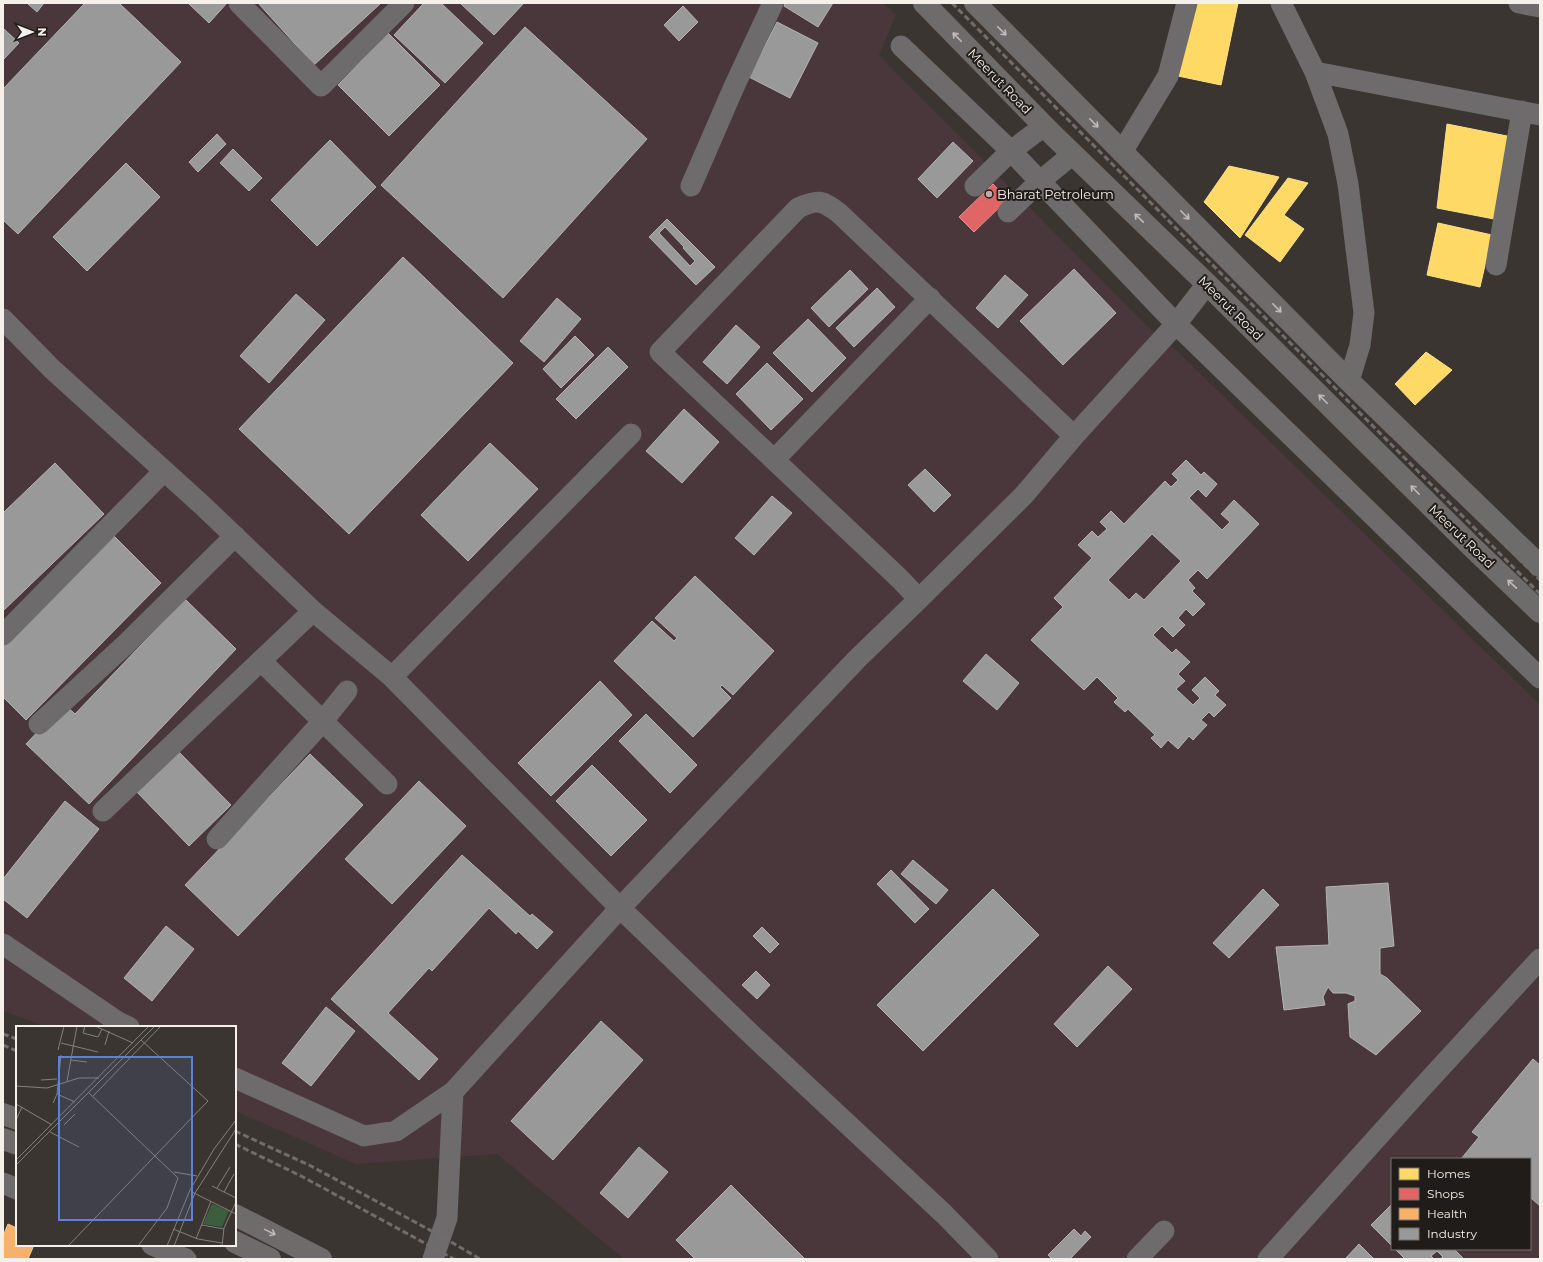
<svg xmlns="http://www.w3.org/2000/svg" width="1543" height="1262" font-family="Montserrat,sans-serif">
  <style>
    .industrial { fill: #49373c; fill-rule: evenodd }
    .homes { fill: #ffd966; stroke: #fce08e }
    .shops { fill: #e06666; stroke: #e78f8e }
    .health { fill: #f6b26b; stroke: #f6c591 }
    .industry { fill: #999; stroke: #b5b3b2; fill-rule: evenodd }
    .lines { fill: none; stroke-linecap: round; stroke-linejoin: round }
    .minor { stroke: #6d6b6c; stroke-width: 21 }
    .major { stroke: #6e6b6b; stroke-width: 22 }
    .rail { stroke: #706d6c; stroke-width: 3; stroke-dasharray: 6 3; stroke-linecap: butt }
    .oneway { stroke: #c0bbb8 }
    .poi-dot { fill: #b4afaa; stroke: #201c19; stroke-width: 1.5 }
    .labels { text-anchor: middle; stroke-width: 4; stroke-linejoin: round; paint-order: stroke }
    .street-label { font-size: 13px; fill: #f6f0eb; stroke: #201c19 }
    .poi-label { font-size: 13px; fill: #f6f0eb; stroke: #201c19; text-anchor: start }
    .inset-road { fill: none; stroke: #85807b; stroke-width: 1 }
    .view { fill: #5e7fde; fill-opacity: 0.15; stroke: #5e7fde; stroke-width: 2 }
    .inset-edge { fill: none; stroke: #f6f0eb; stroke-width: 2 }
  </style>
  <rect width="100%" height="100%" fill="#3a3530"/>
  <path class="industrial" d="M3,3H883L896,15L879,55L1148,327L1179,353L1540,705V1259H624L497,1154L356,1164L235,1111V1027H47L3,1011ZM1392,1159H1530V1249H1392Z"/>
  <path class="homes" d="M1192,3H1238L1221,85L1178,76Z
    M1447,124L1512,137L1494,219L1437,208Z
    M1229,166L1279,177L1240,238L1204,202Z
    M1288,178L1308,183L1284,215L1304,229L1280,262L1245,235Z
    M1438,223L1492,235L1480,287L1427,275Z
    M1426,352L1452,370L1415,405L1395,384Z"/>
  <path class="shops" d="M993,184L1008,199L974,232L959,217Z"/>
  <path class="health" d="M8,1224L17,1228V1245H34L28,1259H3V1236Z"/>
  <path class="industry" d="M27,3H44L37,12Z
    M85,3H119L181,62L18,234L3,220V89Z
    M188,3H227L209,23Z
    M258,3H381L314,65Z
    M424,3H441L483,43L445,83L394,35Z
    M460,3H524L494,35Z
    M785,3H833L818,27L784,6Z
    M683,6L698,22L679,41L664,25Z
    M777,22L818,43L790,98L749,77Z
    M525,27L647,139L503,298L381,185Z
    M3,28L19,43L3,60Z
    M388,33L440,85L389,136L338,85Z
    M217,134L226,144L198,172L189,162Z
    M330,140L376,187L317,246L271,200Z
    M953,142L973,161L937,198L918,179Z
    M233,149L262,178L249,191L220,163Z
    M126,163L160,197L87,271L53,237Z
    M667,219L715,267L696,285L649,237ZM665,227L684,247L683,248L695,261L690,266L659,233Z
    M403,257L513,363L349,534L239,429Z
    M1074,269L1116,313L1063,365L1020,321Z
    M850,270L868,289L829,327L811,308Z
    M1005,275L1028,295L998,328L976,308Z
    M877,288L895,307L854,347L836,328Z
    M296,294L325,320L269,383L240,356Z
    M557,298L581,319L544,362L520,341Z
    M808,319L846,358L812,392L773,353Z
    M736,325L760,347L727,384L703,362Z
    M575,336L594,355L561,388L543,369Z
    M608,347L628,367L576,419L556,399Z
    M767,363L803,399L771,430L736,394Z
    M684,409L719,442L682,483L646,451Z
    M490,443L538,489L468,561L421,515Z
    M1186,460L1201,475L1204,472L1217,484L1206,497L1198,489L1189,498L1222,530L1230,522L1221,514L1234,500L1259,524L1207,579L1198,570L1188,580L1195,588L1192,591L1205,604L1193,616L1186,609L1178,618L1185,625L1173,637L1162,626L1153,635L1172,653L1176,649L1190,662L1178,674L1185,681L1176,689L1193,705L1200,698L1192,690L1205,677L1219,691L1215,695L1226,705L1214,717L1209,712L1201,720L1207,725L1193,740L1189,736L1178,749L1168,740L1161,748L1151,738L1155,735L1128,709L1125,712L1114,702L1118,698L1097,677L1084,690L1031,640L1063,607L1054,598L1092,558L1078,545L1092,531L1098,537L1107,529L1100,522L1111,511L1124,524L1165,481L1171,487L1178,480L1172,474ZM1152,534L1181,561L1144,600L1136,593L1129,600L1108,580Z
    M55,463L104,514L3,611V513Z
    M925,469L951,495L934,512L908,485Z
    M772,496L792,513L754,555L735,538Z
    M112,534L161,583L26,720L3,697V645Z
    M695,576L774,651L733,695L722,685L720,687L731,698L693,737L614,661L652,621L674,641L677,638L655,618Z
    M185,599L236,649L89,804L26,744L64,704L75,714Z
    M986,654L1019,683L997,710L963,681Z
    M600,681L632,715L551,796L518,763Z
    M646,714L697,765L670,793L619,741Z
    M175,748L231,805L189,846L134,789Z
    M310,754L363,805L238,936L185,885Z
    M592,765L647,820L611,856L556,801Z
    M419,781L466,826L392,904L345,859Z
    M65,801L99,829L27,918L3,899V879Z
    M462,855L530,916L532,914L553,932L537,949L518,931L516,934L489,908L432,971L429,968L388,1013L438,1059L419,1080L331,999Z
    M913,860L948,890L936,904L901,874Z
    M891,870L929,909L915,923L877,884Z
    M1388,883L1394,946L1380,948V974L1387,978L1421,1011L1376,1055L1350,1037L1348,1004L1355,1001V996L1346,993H1333L1328,987L1323,997L1325,1005L1284,1010L1276,947L1329,945L1326,887Z
    M993,889L1039,935L923,1051L877,1005Z
    M1263,889L1279,905L1229,958L1213,943Z
    M166,926L194,949L152,1001L124,978Z
    M762,927L779,944L770,953L753,936Z
    M1108,966L1132,989L1077,1047L1054,1024Z
    M756,971L770,985L757,999L742,985Z
    M326,1007L355,1031L311,1086L282,1063Z
    M601,1021L643,1060L553,1160L511,1121Z
    M1533,1059L1540,1065V1206L1531,1198L1530,1199V1159H1461L1479,1137L1472,1132Z
    M639,1147L668,1172L628,1218L600,1193Z
    M731,1185L805,1259H695L676,1240Z
    M1392,1204L1391,1220L1392,1246L1371,1225Z
    M1074,1229L1081,1236L1085,1231L1091,1237L1070,1259H1052L1048,1255Z
    M1359,1244L1374,1259H1345Z
    M1395,1249H1454L1464,1259H1440L1443,1257L1437,1251L1431,1256L1434,1259H1405Z"/>
  <g class="lines">
    <path class="minor" d="M239,3L321,86L404,3
      M1281,3L1315,72L1338,134L1348,184L1364,313L1360,345L1349,381
      M1519,3L1540,7
      M901,46L1011,151L1176,324L1540,678
      M1315,72L1540,115
      M1122,152L1168,76L1187,3
      M691,186L733,89L773,3
      M975,186L1011,151L1044,126
      M1008,212L1039,182L1073,154
      M1496,265L1522,111
      M3,319L52,369L202,505L313,611L392,677L620,908L754,1037L944,1214L988,1259
      M774,460L930,298
      M919,599L900,579L660,352L798,208C818,199 822,200 839,213L1074,436
      M3,635L164,471
      M261,661L387,784
      M392,677L631,434
      M39,724L126,644L235,536
      M103,811L313,611
      M217,839L323,721L347,691
      M3,944L118,1022L129,1027
      M235,1078L364,1136L396,1131L453,1092L620,908L858,658L919,599L1024,495L1074,436L1176,324L1207,284
      M3,1183L17,1189
      M152,1245L186,1259
      M433,1259L447,1218L453,1092
      M1137,1259L1164,1231
      M1268,1259L1418,1092L1540,959"/>
    <path class="major" d="M924,3L1051,133L1207,284L1472,547L1540,612
      M975,3L1349,381L1540,566
      M3,1114L17,1119
      M3,1139L17,1144
      M235,1215L321,1259
      M235,1242L270,1259"/>
    <path class="rail" d="M952,3L1540,594
      M965,3L1540,580
      M3,1034L17,1039
      M3,1045L17,1051
      M235,1131L309,1165L441,1236L480,1259
      M235,1144L303,1177L454,1259"/>
  </g>
  <defs><path id="oneway-shaft" d="M-6 0H5M1.5-3L5.5 0L1.5 3" fill="none" stroke-width="1.6" stroke-linecap="round" stroke-linejoin="round"/></defs>
  <g class="oneway">
    <use href="#oneway-shaft" transform="translate(1002 31) rotate(45)"/>
    <use href="#oneway-shaft" transform="translate(957 37) rotate(-134)"/>
    <use href="#oneway-shaft" transform="translate(1094 123) rotate(45)"/>
    <use href="#oneway-shaft" transform="translate(1185 215) rotate(45)"/>
    <use href="#oneway-shaft" transform="translate(1139 218) rotate(-136)"/>
    <use href="#oneway-shaft" transform="translate(1277 308) rotate(45)"/>
    <use href="#oneway-shaft" transform="translate(1323 399) rotate(-135)"/>
    <use href="#oneway-shaft" transform="translate(1415 490) rotate(-135)"/>
    <use href="#oneway-shaft" transform="translate(1512 584) rotate(-137)"/>
    <use href="#oneway-shaft" transform="translate(270 1232) rotate(26)"/>
  </g>
  <circle class="poi-dot" cx="989" cy="194" r="4"/>
  <g class="labels">
    <g class="street-label">
      <text transform="translate(1000 81) rotate(46)" y="5">Meerut Road</text>
      <text transform="translate(1231 308) rotate(45)" y="5">Meerut Road</text>
      <text transform="translate(1462 536) rotate(44)" y="5">Meerut Road</text>
    </g>
    <g class="poi-label">
      <text x="997" y="199">Bharat Petroleum</text>
    </g>
  </g>
  <g transform="translate(16 1026)">
    <rect width="220" height="220" fill="#3a3530"/>
    <path d="M196,178L213,185L206,201L187,198Z" fill="#3d5d3f"/>
    <path class="inset-road" d="M69,0L67,7L82,11L86,3M79,0L117,17M45,17L82,26M89,19L93,5M42,24L48,0M55,34L71,36M25,54L41,53M51,55L61,0M0,60L31,62L63,52H83M73,67L162,152L151,182L122,220M41,68L59,76M77,70L145,0M37,77L41,68L45,29M0,78L36,99M0,94L6,81M48,99L59,88M34,106L63,121M0,134L133,0M0,139L139,0M158,146L181,150M196,160L220,172M201,162L214,141M176,166L220,188M208,166L218,148M186,199L208,203M157,203L182,213L206,217M180,213L195,175M52,220L192,75L125,14M151,220L174,164L198,123L220,94M158,220L179,167L220,103M206,220L208,202L220,176"/>
    <path class="view" d="M43,31H176V194H43Z"/>
    <rect width="220" height="220" class="inset-edge"/>
  </g>
  <rect width="1543" height="1262" fill="none" stroke="#f6f0eb" stroke-width="8"/>
  <rect x="1391" y="1158" width="140" height="92" fill="#201c19" stroke="#76716d"/>
  <rect x="1399" y="1168" width="20" height="12" fill="#ffd966" stroke="#76716d"/>
  <text x="1427" y="1178" font-size="12" fill="#f6f0eb">Homes</text>
  <rect x="1399" y="1188" width="20" height="12" fill="#e06666" stroke="#76716d"/>
  <text x="1427" y="1198" font-size="12" fill="#f6f0eb">Shops</text>
  <rect x="1399" y="1208" width="20" height="12" fill="#f6b26b" stroke="#76716d"/>
  <text x="1427" y="1218" font-size="12" fill="#f6f0eb">Health</text>
  <rect x="1399" y="1228" width="20" height="12" fill="#999999" stroke="#76716d"/>
  <text x="1427" y="1238" font-size="12" fill="#f6f0eb">Industry</text>
  <g transform="translate(32 32) rotate(90)" stroke="#201c19" stroke-width="3" paint-order="stroke">
  <path d="M0-3L7 15L0 10L-7 15Z" fill="#f6f0eb"/>
  <text y="-6" font-size="11" font-weight="bold" text-anchor="middle" fill="#f6f0eb">N</text>
  </g>
</svg>
